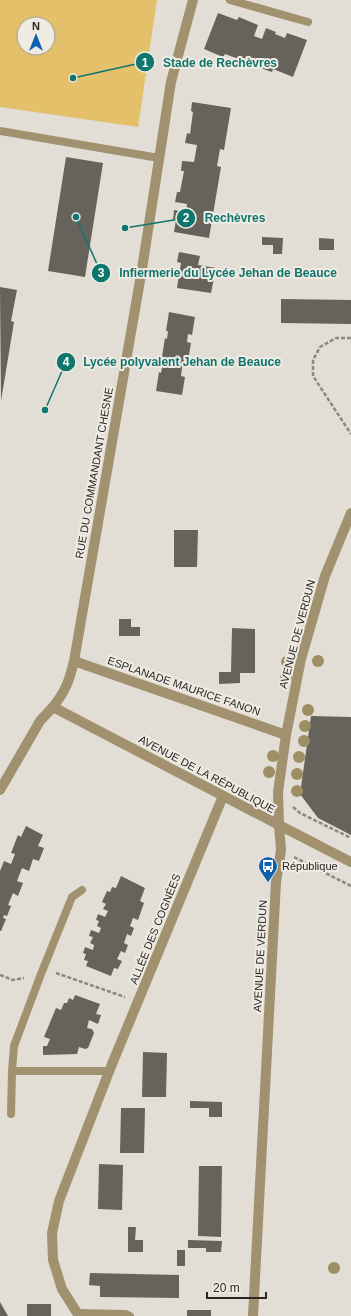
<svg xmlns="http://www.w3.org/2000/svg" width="351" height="1316" font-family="Helvetica,sans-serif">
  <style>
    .green { fill: #e5c06b; fill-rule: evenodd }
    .building { fill: #66635c }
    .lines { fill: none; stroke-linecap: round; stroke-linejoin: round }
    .path { stroke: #8b8882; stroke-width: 2.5; stroke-dasharray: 4 2; stroke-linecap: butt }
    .service { stroke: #a1916f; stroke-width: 8 }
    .minor { stroke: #a1916f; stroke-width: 10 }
    .tertiary { stroke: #a1916f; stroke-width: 10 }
    .tree { fill: #9e8e63 }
    .labels { text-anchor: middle; stroke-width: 4; stroke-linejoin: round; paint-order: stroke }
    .street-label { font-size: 11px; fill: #282724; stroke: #efebe3 }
    .poi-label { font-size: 11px; fill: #282724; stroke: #efebe3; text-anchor: start }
    .leader { fill: none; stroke: #0f766e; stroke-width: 1.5 }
    .callout-dot { fill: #0f766e; stroke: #efebe3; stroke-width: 1.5 }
    .mark-label { font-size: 12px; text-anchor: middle; font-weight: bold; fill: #fff }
    .callout-label { font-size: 12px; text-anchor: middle; font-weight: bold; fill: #0f766e; stroke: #efebe3; stroke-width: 4; stroke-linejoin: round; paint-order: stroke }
  </style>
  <rect width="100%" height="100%" fill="#e2ded6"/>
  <path class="green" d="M0,0H157L138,127L0,107ZM24,24H48V48H24Z"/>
  <path class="building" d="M218,13L237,20L239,17L258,25L254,36L262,39L266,28L276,32L275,34L285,38L287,33L307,40L293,77L273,69L272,72L252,65L254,60L246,58L244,61L225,54L223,57L204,49Z
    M192,102L231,108L224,150L220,149L217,166L221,167L209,238L174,232L176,220H173L174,210L186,212L187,204L175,202L177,192H180L184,171H181L182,161L194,162L197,145L185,143L187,133L190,134L193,112L191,111Z
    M66,157L103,163L85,277L48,271Z
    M262,237L283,238L282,254H273V245H262Z
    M319,238L334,239V250H319Z
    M179,252L200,256L198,265L216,268L211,293L177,288L181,263L177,262Z
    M0,287L17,290L11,321L14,322L1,401Z
    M281,299L351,300V324L281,323Z
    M169,312L195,317L192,335L188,334L187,342L191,343L188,361L184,360L182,368L181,376L185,377L182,395L156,391L159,372L161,373L164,357H162L165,338L167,339L168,331H166Z
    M174,530H198L197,567H174Z
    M119,619H131V627H140V636H119Z
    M232,628L255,629V673H240V683L219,684V672H231Z
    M311,716L351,717V835L318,818L300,794Z
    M26,826L43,835L38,846L44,848L39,861L33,859L29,871L22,868L17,881L23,883L18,896L13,893L8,905L11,906L7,916L4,915L3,918L6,919L1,931H0V871L4,861L11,864L15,854L11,853L18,835L21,837Z
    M121,876L145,888L140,901L144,903L138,920L133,918L130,926L134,928L131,936L127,934L124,943L128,945L125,953L121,951L117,959L122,961L118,969L114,968L111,976L86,966L88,961L84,960L86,954L83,953L85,947L93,950L94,945L90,943L93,937L89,936L91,930L99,933L101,928L97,926L99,921L96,920L98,914L105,917L108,911L103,909L106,904L102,902L107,891L110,892L112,887L116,888Z
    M75,995L100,1004L96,1014L101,1015L98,1024L89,1020L87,1028L92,1029L94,1033L88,1048L85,1049L79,1047L77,1054L43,1055V1046H47L50,1039L44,1037L56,1008L61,1010L64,1003H67L69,998L73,1000Z
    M143,1052L167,1053L166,1097H142Z
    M190,1101L222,1102V1117H209V1108H190Z
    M121,1108H145L144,1153H120Z
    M99,1164L123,1165L122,1210L98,1209Z
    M199,1166H222L221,1237L198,1236Z
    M128,1227H136L135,1240H143V1252H128Z
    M188,1240L222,1241L221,1252H206V1248H188Z
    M177,1250H185V1266H177Z
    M90,1273L179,1275V1298L100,1297V1286L89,1285Z
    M0,1302L8,1316H0Z
    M27,1304H51V1316H27Z
    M187,1310H211V1316H187Z"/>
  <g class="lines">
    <path class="path" d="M351,338H336L320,347L313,360V376L351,434
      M293,807L300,813L351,838
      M294,857L351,886
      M56,973L125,997
      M0,975L13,980L24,978"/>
    <path class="service" d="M230,0L308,22
      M0,131L159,158
      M12,1071H109
      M11,1114L12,1071L14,1046L41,974L72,897L82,890
      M77,1313L126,1314L130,1316"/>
    <path class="minor" d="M0,790L40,721L53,707
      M279,825L351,862
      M79,1316L62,1289L53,1260L52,1233L59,1201L112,1064L223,796"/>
    <path class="tertiary" d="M193,0L171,82L142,269L74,661C69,682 66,690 53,707L279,825
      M74,661L286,735
      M253,1316L276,882L281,850L279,825L278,792L286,735L301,659L325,576L351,513"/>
  </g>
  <g class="tree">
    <circle cx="318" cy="661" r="6"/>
    <circle cx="287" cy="662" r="6"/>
    <circle cx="286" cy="677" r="6"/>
    <circle cx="308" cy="710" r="6"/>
    <circle cx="305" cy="726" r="6"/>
    <circle cx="304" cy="741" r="6"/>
    <circle cx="273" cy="756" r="6"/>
    <circle cx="299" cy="757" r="6"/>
    <circle cx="269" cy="772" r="6"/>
    <circle cx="297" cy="774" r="6"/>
    <circle cx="297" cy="791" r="6"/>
    <circle cx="334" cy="1268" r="6"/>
  </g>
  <defs>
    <symbol id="bus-pin" viewBox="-11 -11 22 30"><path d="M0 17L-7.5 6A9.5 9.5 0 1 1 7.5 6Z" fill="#0d60ae" stroke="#efebe3"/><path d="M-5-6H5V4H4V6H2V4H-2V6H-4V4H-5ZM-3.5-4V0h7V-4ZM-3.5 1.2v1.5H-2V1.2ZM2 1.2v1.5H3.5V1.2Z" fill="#fff"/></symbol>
  </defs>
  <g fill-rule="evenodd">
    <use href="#bus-pin" x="257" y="855" width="22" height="30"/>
  </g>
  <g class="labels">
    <g class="street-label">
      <text transform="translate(94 473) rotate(-80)" y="4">RUE DU COMMANDANT CHESNE</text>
      <text transform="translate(297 634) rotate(-75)" y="4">AVENUE DE VERDUN</text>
      <text transform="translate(184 686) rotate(19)" y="4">ESPLANADE MAURICE FANON</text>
      <text transform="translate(207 774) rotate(28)" y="4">AVENUE DE LA RÉPUBLIQUE</text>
      <text transform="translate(155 929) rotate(-68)" y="4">ALLÉE DES COGNÉES</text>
      <text transform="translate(260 956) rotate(-87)" y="4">AVENUE DE VERDUN</text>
    </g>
    <g class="poi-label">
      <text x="282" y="870">République</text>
    </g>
  </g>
  <path class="leader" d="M73 78L145 62M125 228L186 218M76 217L101 273M45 410L66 362"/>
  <g class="callout-dot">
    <circle cx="73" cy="78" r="4"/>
    <circle cx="125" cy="228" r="4"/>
    <circle cx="76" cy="217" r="4"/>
    <circle cx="45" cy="410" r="4"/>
    <circle cx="145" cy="62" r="10"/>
    <circle cx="186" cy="218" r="10"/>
    <circle cx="101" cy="273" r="10"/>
    <circle cx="66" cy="362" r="10"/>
  </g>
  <g class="mark-label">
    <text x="145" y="67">1</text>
    <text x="186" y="222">2</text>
    <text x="101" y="277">3</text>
    <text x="66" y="366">4</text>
  </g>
  <g class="callout-label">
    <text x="220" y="67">Stade de Rechèvres</text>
    <text x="235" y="222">Rechèvres</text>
    <text x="228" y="277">Infiermerie du Lycée Jehan de Beauce</text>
    <text x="182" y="366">Lycée polyvalent Jehan de Beauce</text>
  </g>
  <g transform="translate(36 36)"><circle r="19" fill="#efebe3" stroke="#9f9d97"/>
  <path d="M0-3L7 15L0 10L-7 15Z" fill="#0d60ae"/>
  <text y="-6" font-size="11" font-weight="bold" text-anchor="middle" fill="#282724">N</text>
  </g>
  <path d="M207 1292v6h59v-6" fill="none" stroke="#282724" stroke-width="2"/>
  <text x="213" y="1292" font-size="12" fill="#282724" stroke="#efebe3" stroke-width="3" paint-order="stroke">20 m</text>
</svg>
